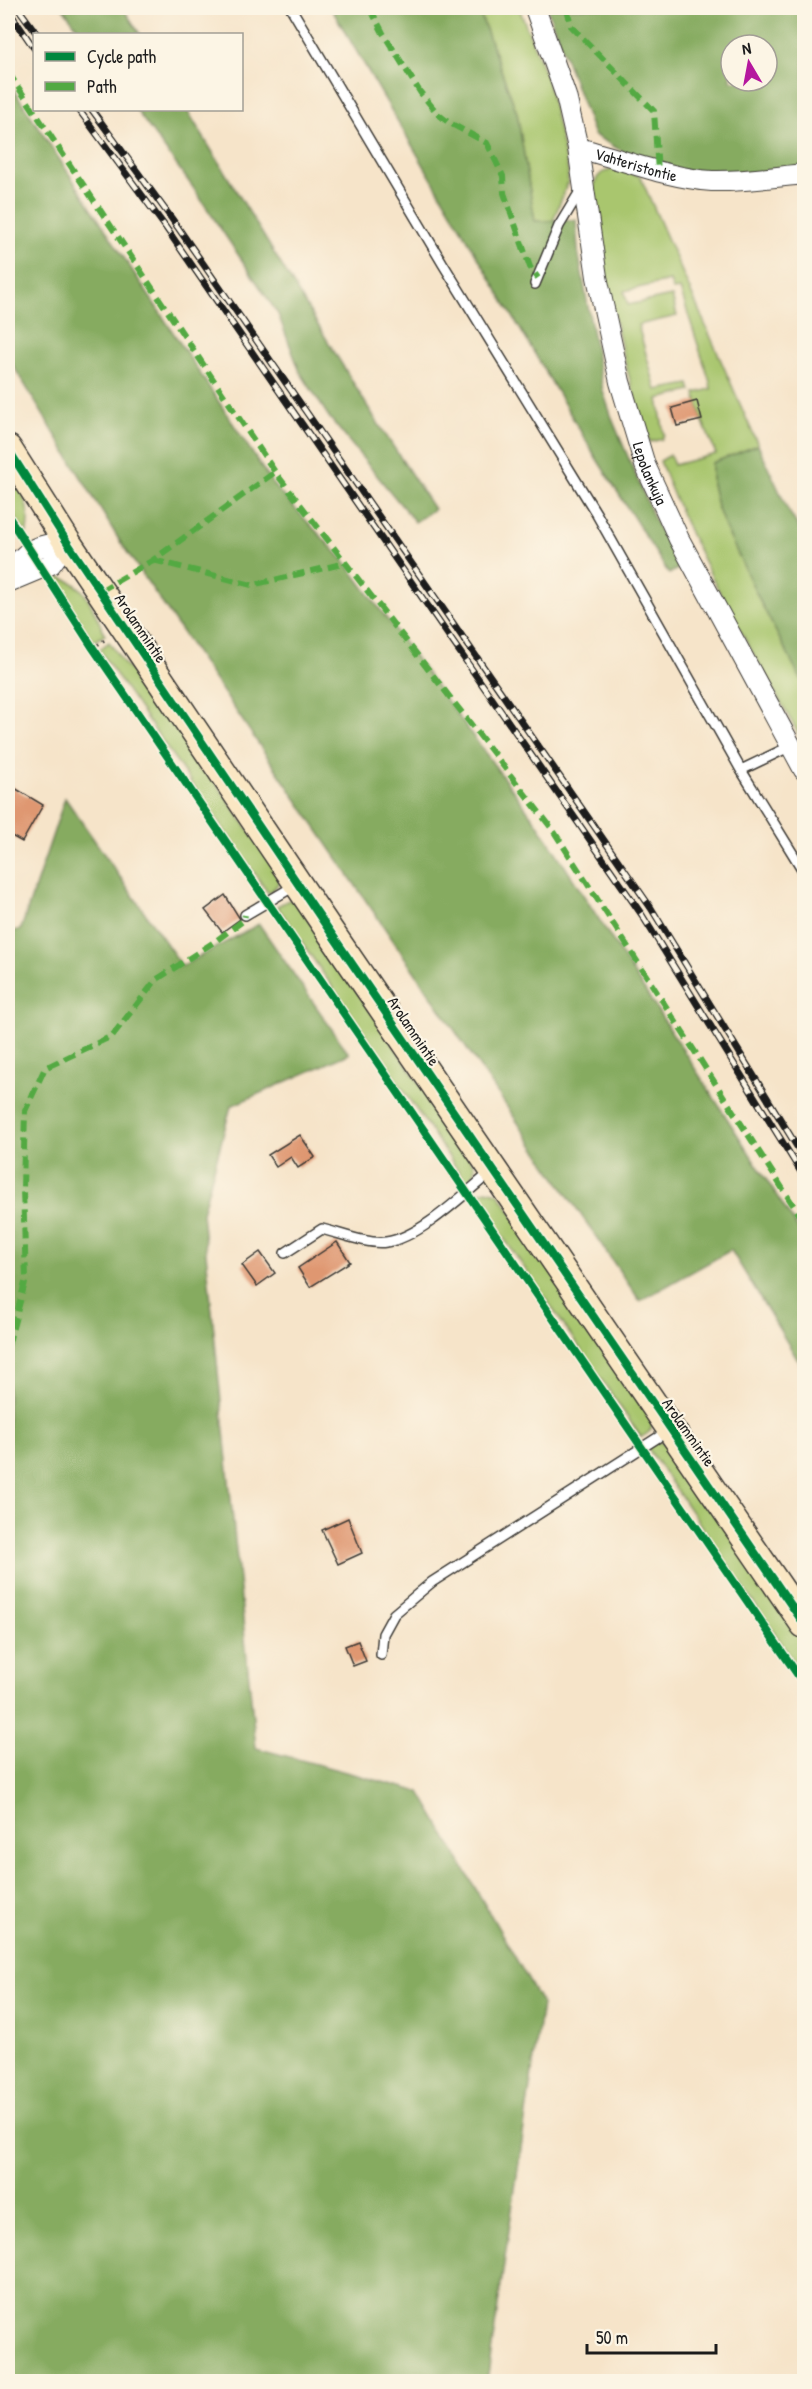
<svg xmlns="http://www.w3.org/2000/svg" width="812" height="2389" font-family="'Patrick Hand',sans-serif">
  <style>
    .green { fill: #a9c66e; stroke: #627145; stroke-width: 1.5 }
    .forest { fill: #86ab61; stroke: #51643e; stroke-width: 1.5; fill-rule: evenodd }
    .building { fill: #df9771 }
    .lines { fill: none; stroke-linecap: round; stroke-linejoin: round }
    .lane-casing { stroke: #3d3a36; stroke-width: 12 }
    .street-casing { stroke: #3d3a36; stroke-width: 22 }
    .secondary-casing { stroke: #3d3a36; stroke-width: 30 }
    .path { stroke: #3d3a36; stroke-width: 3; stroke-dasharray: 1.5 4.5; stroke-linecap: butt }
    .lane { stroke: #fff; stroke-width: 9 }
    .street { stroke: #fff; stroke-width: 20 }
    .secondary { stroke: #fae7c3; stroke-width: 27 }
    .rail-casing { stroke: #1c1c1c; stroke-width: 7 }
    .rail { stroke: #fcf5e5; stroke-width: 4.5; stroke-dasharray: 14; stroke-linecap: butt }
    .quiet { stroke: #52a943; stroke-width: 6; stroke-dasharray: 12 6; stroke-linecap: butt }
    .cycleway-casing { stroke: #fcf5e5; stroke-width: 11 }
    .cycleway { stroke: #00873e; stroke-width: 8 }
    .labels { text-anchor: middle; stroke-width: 4.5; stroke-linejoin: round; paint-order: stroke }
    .street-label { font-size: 16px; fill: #1c1c1c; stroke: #fcf5e5 }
  </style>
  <rect width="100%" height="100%" fill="#fcf5e5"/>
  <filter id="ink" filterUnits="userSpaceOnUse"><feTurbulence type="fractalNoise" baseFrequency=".0167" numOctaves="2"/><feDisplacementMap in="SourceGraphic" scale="12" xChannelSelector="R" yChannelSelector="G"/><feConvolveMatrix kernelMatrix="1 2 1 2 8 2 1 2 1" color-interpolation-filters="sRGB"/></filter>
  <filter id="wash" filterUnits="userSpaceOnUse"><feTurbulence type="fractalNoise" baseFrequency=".008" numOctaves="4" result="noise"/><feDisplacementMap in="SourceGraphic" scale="24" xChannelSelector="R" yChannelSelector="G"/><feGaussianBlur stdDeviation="1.35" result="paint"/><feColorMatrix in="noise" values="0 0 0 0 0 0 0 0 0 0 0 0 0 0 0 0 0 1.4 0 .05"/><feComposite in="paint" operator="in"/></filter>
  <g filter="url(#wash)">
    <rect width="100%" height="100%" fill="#f6e4c9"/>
    <path class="green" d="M478,8H519L547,79L568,170V182L553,221L535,222L517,113Z
      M615,169L640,176L758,445L712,463V484L717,506L725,527L763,607L804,685V744C753,652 697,561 660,461L670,455L674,465L716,454L702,420L695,393L711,389L710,382L680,289L673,290L670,281L624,291L628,305L672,296L677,316L638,325L656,390L689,384L691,391L658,399L664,434L662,439L650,442C620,361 604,276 594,190C594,176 602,171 615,169Z
      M8,468C22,493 33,506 26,535L8,506Z
      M50,576C87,579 91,606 105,635L93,642Z
      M109,642L125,665L154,693L281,877C279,885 275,888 268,893L99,650Z
      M291,899L297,902L475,1166L473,1176L466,1182L277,906Z
      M486,1190L498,1193L653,1418C652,1428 651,1433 641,1437L474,1195Z
      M657,1442L666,1443L673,1449L804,1640V1676L647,1447Z"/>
    <path class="forest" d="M63,8H123L140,34H82Z
      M331,8H478L517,113L535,221L576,220L578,251L603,391L613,421L655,521L679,568L669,574L595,456Z
      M547,8H804V168C749,174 697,180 643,161C626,155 609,143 594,135ZM731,45H767V81H731Z
      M8,81L274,486L346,563L539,826L804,1238V1370L731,1250L640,1301L121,543L8,357Z
      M136,110H187L374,417L434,509L415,522L329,417L300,372L278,314L192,186Z
      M758,445L788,510L804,536V685L763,607L725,527L717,506L712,484V463Z
      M65,798L182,966L259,924L349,1054L231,1106L202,1213L256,1748L420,1792L542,2004L487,2381H8V933L21,929Z"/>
    <g id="blocks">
      <path class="building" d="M697,401L702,420L677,426L672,408Z
        M8,784L43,805L22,842L8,834Z
        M225,895L240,919L222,932L205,910Z
        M300,1135L315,1157L298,1168L291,1157L276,1167L268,1155Z
        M337,1242L350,1262L310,1287L298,1268Z
        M260,1252L275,1273L257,1286L242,1265Z
        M348,1518L362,1553L338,1564L322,1530Z
        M358,1641L366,1661L353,1666L345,1646Z"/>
    </g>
  </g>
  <g filter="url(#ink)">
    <use href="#blocks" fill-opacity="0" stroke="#3d3a36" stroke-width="1.5"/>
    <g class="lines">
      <defs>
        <path id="lane" d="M291,8L443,264L596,513L741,770L804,872
          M535,284L559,226L582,188
          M741,770L791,746
          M245,915L296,885
          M285,1253L322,1229C339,1233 369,1245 386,1242C420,1238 465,1193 491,1172
          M381,1655L383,1634L394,1614L432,1582L668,1431"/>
        <g id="street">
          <path id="s1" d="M535,8L566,96L578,148C623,159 666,178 712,181C743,182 774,177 804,174"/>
          <path id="s2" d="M578,148L597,277L620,382L645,465L679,539L804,770"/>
          <path d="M8,576C27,548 33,546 67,542"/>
          <path d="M8,582L51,564L67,542"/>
        </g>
        <path id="secondary" d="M8,449L67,542L329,930L804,1624"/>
      </defs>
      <use href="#lane" class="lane-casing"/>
      <use href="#street" class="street-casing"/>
      <use href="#secondary" class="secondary-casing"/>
      <path class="path" d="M93,648L106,639"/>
      <use href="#lane" class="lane"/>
      <use href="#street" class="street"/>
      <use href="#secondary" class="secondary"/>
      <defs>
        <path id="rail" d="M18,8L37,34
          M8,10L34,48
          M79,110L164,225L642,915L804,1177
          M92,110L172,219L651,908L804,1158"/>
      </defs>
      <use href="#rail" class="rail-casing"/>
      <use href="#rail" class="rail"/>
      <path class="quiet" d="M370,8L383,33L420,92L438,114L448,122L487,143L503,176L504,193L530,267L538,278
        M567,8L571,26L654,111L658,172
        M8,72L275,472L553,830L804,1222
        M153,560L252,585L346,563
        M100,591L153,560L275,472
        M8,1346L26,1279L23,1189L25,1111L45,1068L112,1036L156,980L217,940L244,920L245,915"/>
      <defs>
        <path id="cycleway" d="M8,449L67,542L329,930L804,1624
          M8,516L93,648L804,1684"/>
      </defs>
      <use href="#cycleway" class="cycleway-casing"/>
      <use href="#cycleway" class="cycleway"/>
    </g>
  </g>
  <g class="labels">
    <g class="street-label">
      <text dy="6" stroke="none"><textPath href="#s1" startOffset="207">Vahteristontie</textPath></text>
      <text dy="6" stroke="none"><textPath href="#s2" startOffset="334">Lepolankuja</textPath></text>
      <text transform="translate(141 628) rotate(56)" y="6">Arolammintie</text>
      <text transform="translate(414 1031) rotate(56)" y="6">Arolammintie</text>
      <text transform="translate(689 1432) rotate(55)" y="6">Arolammintie</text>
    </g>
  </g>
  <rect width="812" height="2389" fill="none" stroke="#fcf5e5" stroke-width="30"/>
  <rect x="33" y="33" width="210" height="78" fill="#fcf5e5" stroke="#a29e95" stroke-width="1.5"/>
  <rect x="45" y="52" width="30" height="9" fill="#00873e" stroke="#a29e95" stroke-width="1.5"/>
  <text x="87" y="63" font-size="18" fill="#1c1c1c">Cycle path</text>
  <rect x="45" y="82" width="30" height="9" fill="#52a943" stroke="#a29e95" stroke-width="1.5"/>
  <text x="87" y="93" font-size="18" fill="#1c1c1c">Path</text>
  <g transform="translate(749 63) rotate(350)"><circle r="28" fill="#fcf5e5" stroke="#a29e95" stroke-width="1.5"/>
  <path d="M0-4.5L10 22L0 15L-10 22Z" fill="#b5179e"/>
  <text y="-9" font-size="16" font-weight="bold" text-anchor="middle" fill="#1c1c1c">N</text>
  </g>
  <path d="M587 2344v9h129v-9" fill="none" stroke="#1c1c1c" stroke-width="3"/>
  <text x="596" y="2344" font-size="18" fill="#1c1c1c" stroke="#fcf5e5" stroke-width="4.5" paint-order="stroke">50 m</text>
</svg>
